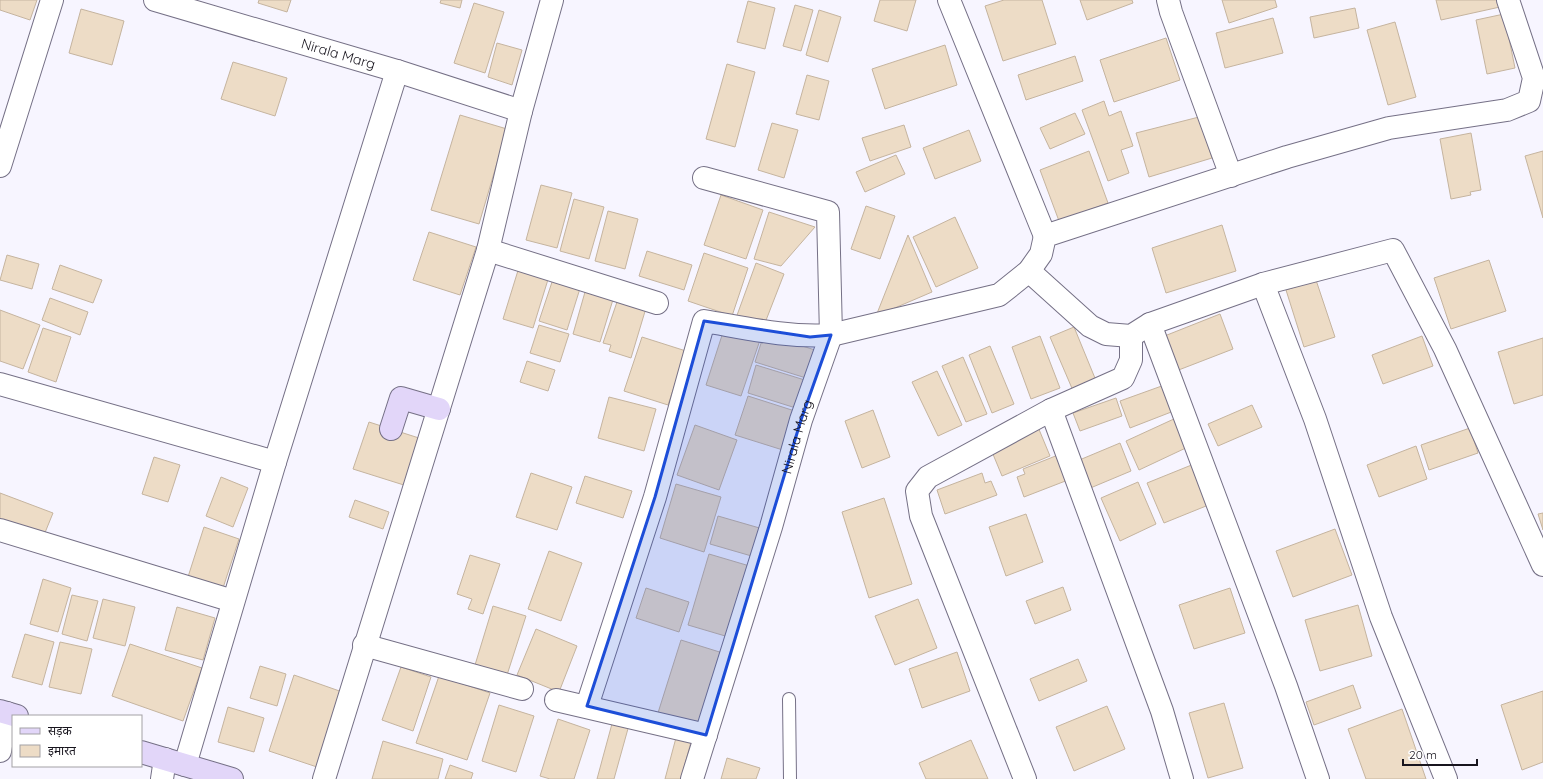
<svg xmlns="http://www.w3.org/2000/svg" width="1543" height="779" font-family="Quicksand,'Noto Sans Devanagari',sans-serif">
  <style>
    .building { fill: #eddcc6; stroke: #c5b49f }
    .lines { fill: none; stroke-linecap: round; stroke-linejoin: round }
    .lane-casing { stroke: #757086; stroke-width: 14 }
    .street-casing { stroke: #757086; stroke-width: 24 }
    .secondary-casing { stroke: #757086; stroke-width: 24 }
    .lane { stroke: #fff; stroke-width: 12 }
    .street { stroke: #fff; stroke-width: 22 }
    .secondary { stroke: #e2d6f9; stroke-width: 22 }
    .marked { fill: #1d4ed8; fill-opacity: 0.2; stroke: #1d4ed8; stroke-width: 3; stroke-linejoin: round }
    .labels { text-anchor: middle; stroke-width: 3; stroke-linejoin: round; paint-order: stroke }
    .street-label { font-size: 14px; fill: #18151e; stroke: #fff }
  </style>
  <rect width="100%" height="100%" fill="#f7f5ff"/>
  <path class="building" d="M0,0H37L30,20L0,10Z
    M259,0H291L287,12L258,3Z
    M441,0H462L460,8L440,3Z
    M880,0H916L907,31L874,21Z
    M1004,0H1042L1056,44L1003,61L985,6Z
    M1080,0H1132L1133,3L1087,20Z
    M1222,0H1275L1277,7L1229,23Z
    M1436,0H1499L1500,7L1441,20Z
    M748,1L775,8L765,49L737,42Z
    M474,3L504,12L485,73L454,63Z
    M795,5L813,10L801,51L783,46Z
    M1355,8L1359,28L1314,38L1310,17Z
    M81,9L124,21L112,65L69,53Z
    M819,10L841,17L828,62L806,55Z
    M1504,14L1515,68L1487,74L1476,20Z
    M1273,18L1283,53L1225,68L1216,33Z
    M1395,22L1416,97L1388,105L1367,30Z
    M1166,38L1180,80L1114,102L1100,60Z
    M497,43L522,50L512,85L488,77Z
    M945,45L957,85L885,109L872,69Z
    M1075,56L1083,81L1026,100L1018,75Z
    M233,62L287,78L275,116L221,99Z
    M727,64L755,72L735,147L706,139Z
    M807,75L829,81L819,120L796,114Z
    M1104,101L1109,116L1121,111L1133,146L1121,150L1129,173L1108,181L1082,110Z
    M1075,113L1085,134L1050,149L1040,128Z
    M460,115L507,129L479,224L431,210Z
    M1199,117L1212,158L1149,177L1136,133Z
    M772,123L798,130L784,178L758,170Z
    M904,125L911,147L870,161L862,138Z
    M969,130L981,161L935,179L923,148Z
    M1471,133L1481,190L1470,192L1471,195L1451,199L1440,139Z
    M1089,151L1108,203L1059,221L1040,170Z
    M1543,151V218L1525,156Z
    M896,155L905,174L865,192L856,172Z
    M541,185L572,193L557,248L526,240Z
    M721,195L763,210L746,259L704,245Z
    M574,199L604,207L589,259L560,251Z
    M866,206L895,216L880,259L851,249Z
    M608,211L638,219L625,269L595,261Z
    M769,212L815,227L781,266L754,259Z
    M955,217L978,268L936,287L913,237Z
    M1222,225L1236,271L1166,293L1152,248Z
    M429,232L476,247L460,295L413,280Z
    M908,235L932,292L876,316Z
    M647,251L692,265L684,290L639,276Z
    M704,253L748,268L732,316L688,301Z
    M7,255L39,264L32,289L0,280Z
    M1489,260L1506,311L1451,329L1434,278Z
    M756,263L784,274L763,328L736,318Z
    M520,264L550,273L533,328L503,319Z
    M60,265L102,280L93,303L52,289Z
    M555,273L582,282L567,330L539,321Z
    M1316,280L1335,337L1304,347L1286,290Z
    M587,285L615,293L600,342L573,334Z
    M50,298L88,312L80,335L42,320Z
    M618,299L646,308L631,358L609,351L611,345L603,343Z
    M0,310L40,325L23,369L0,361Z
    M1220,314L1233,349L1176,371L1162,337Z
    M539,325L569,334L560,362L530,353Z
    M1074,327L1097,383L1074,393L1050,337Z
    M43,328L71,337L56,382L28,372Z
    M724,329L760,340L741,396L706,385Z
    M764,334L815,350L806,378L755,362Z
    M1040,336L1060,388L1031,399L1012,347Z
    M1422,336L1433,366L1383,384L1372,355Z
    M642,337L686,351L668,405L624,391Z
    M1543,338V395L1514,404L1498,352Z
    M990,346L1014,404L992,413L969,355Z
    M963,357L987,414L966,422L942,366Z
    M527,361L555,370L548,391L520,382Z
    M756,365L808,381L799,409L748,393Z
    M937,371L962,425L938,436L912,382Z
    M1170,383L1179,409L1130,428L1120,401Z
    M748,396L798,412L786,451L735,435Z
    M609,397L656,409L644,451L598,438Z
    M1116,398L1122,416L1080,431L1073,413Z
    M1252,405L1262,427L1218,446L1208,424Z
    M873,410L890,457L862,468L845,421Z
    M1176,418L1190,446L1139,470L1126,441Z
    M369,422L422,439L407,486L353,469Z
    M695,425L737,440L719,490L677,475Z
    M1038,427L1050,456L1002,476L990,447Z
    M1470,428L1478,453L1429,470L1421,445Z
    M1120,443L1131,471L1088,489L1077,461Z
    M1416,446L1427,479L1379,497L1367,465Z
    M1058,455L1068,480L1024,497L1017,477L1025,474L1023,469Z
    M154,457L180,465L168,502L142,494Z
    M1194,464L1211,504L1164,523L1147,483Z
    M531,473L572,487L557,530L516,517Z
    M982,473L985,483L991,481L997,495L945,514L937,490Z
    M585,476L632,491L623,518L576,503Z
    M221,477L248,488L233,527L206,516Z
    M1138,482L1156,524L1120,541L1101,498Z
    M676,484L721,497L704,552L660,538Z
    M0,493L53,513L42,540L0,524Z
    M884,498L912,584L869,598L842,512Z
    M355,500L389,512L383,529L349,517Z
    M1543,513V530L1538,514Z
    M1026,514L1043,562L1006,576L989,527Z
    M718,516L763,529L755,557L710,544Z
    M204,527L239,539L222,591L187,580Z
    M1335,529L1352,575L1293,597L1276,551Z
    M549,551L582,563L561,621L528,609Z
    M709,554L753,567L732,638L688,625Z
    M470,555L500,564L483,614L468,609L472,599L457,594Z
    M43,579L71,588L58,632L30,624Z
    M1063,587L1071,610L1035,624L1026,601Z
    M646,588L689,602L679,632L636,618Z
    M1230,588L1245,633L1194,649L1179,605Z
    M72,595L98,601L87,641L62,634Z
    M103,599L135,607L125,646L93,638Z
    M918,599L937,648L895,665L875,616Z
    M1358,605L1372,656L1320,671L1305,620Z
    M493,606L526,616L507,675L475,665Z
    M177,607L215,618L203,660L165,650Z
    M536,629L577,646L559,692L517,675Z
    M25,634L54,642L42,685L12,677Z
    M681,640L726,654L702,730L657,716Z
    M60,642L92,649L81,694L49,687Z
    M130,644L202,668L183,721L112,696Z
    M957,652L970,691L922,708L909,669Z
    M1078,659L1087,681L1039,701L1030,679Z
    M260,666L286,674L277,706L250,698Z
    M401,667L431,677L413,731L382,720Z
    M294,675L348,694L323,769L269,751Z
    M439,676L490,693L467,760L416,743Z
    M1353,685L1361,708L1314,725L1306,702Z
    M1543,691V762L1522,770L1501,705Z
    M1224,703L1243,768L1208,778L1189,713Z
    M499,705L534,716L516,772L482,761Z
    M1107,706L1125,749L1074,771L1056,727Z
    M228,707L264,718L254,752L218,742Z
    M1402,709L1426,779H1366L1348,729Z
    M558,719L590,730L574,779H550L540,776Z
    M613,720L629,725L614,779H597Z
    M677,734L692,738L681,779H665Z
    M971,740L988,779H926L919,763Z
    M383,741L443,759L438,779H372Z
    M727,758L760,768L756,779H721Z
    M450,765L473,773L471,779H445Z"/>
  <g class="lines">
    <defs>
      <path id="lane" d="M789,699L790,779"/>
      <g id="street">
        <path id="s1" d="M155,0L397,71L521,111"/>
        <path d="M949,0L1045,236"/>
        <path d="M1168,0L1171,12L1231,176"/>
        <path d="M0,166L52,0"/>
        <path d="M488,250L657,303"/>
        <path d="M1029,271L1090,326L1106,334L1131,336L1150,324L1263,284L1393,250L1445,349L1543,565"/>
        <path d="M1263,284L1315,419L1381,617L1446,779"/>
        <path d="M1150,324L1286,686L1318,779"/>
        <path d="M0,384L275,462"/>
        <path d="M1051,410L1162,711L1182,779"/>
        <path d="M0,530L233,601"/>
        <path d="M364,645L522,689"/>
        <path d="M556,700L706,735"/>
        <path d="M587,706L655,497L704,321C746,328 788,338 831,335L999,295L1029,271L1041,254L1045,236L1287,157L1389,128L1507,110L1529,101L1534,78L1508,0"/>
        <path d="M0,751L7,713"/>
        <path d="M185,765L275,462L397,71"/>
        <path d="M162,779L165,759"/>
        <path d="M324,779L488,250L521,111L552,0"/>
        <path id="s2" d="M692,779L771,527L801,420L831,335L828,212L704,178"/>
        <path d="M1025,779L921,516L917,491L928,477L1051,410L1123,378L1131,360V336"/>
      </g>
      <path id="secondary" d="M391,429L401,398L439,409
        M0,711L17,716
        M141,752L232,779"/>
    </defs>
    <use href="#lane" class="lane-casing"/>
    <use href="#street" class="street-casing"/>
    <use href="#secondary" class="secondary-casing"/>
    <use href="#lane" class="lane"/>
    <use href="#street" class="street"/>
    <use href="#secondary" class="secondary"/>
  </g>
  <path class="marked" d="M704,321L810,337L831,335L801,420L706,735L587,706L655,497Z"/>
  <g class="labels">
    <g class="street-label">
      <text dy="5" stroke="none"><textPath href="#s1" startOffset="191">Nirala Marg</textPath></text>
      <text dy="5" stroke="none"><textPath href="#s2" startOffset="358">Nirala Marg</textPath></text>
    </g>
  </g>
  <rect x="12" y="715" width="130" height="52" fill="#ffffff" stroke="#a3a1a5"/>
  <rect x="20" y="728" width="20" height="6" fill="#e2d6f9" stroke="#a3a1a5"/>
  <text x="48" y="735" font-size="12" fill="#18151e">सड़क</text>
  <rect x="20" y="745" width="20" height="12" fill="#eddcc6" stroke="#a3a1a5"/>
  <text x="48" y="755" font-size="12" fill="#18151e">इमारत</text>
  <path d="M1403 759v6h74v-6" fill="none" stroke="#18151e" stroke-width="2"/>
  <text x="1409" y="759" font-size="12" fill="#18151e" stroke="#ffffff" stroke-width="3" paint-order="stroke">20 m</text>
</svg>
